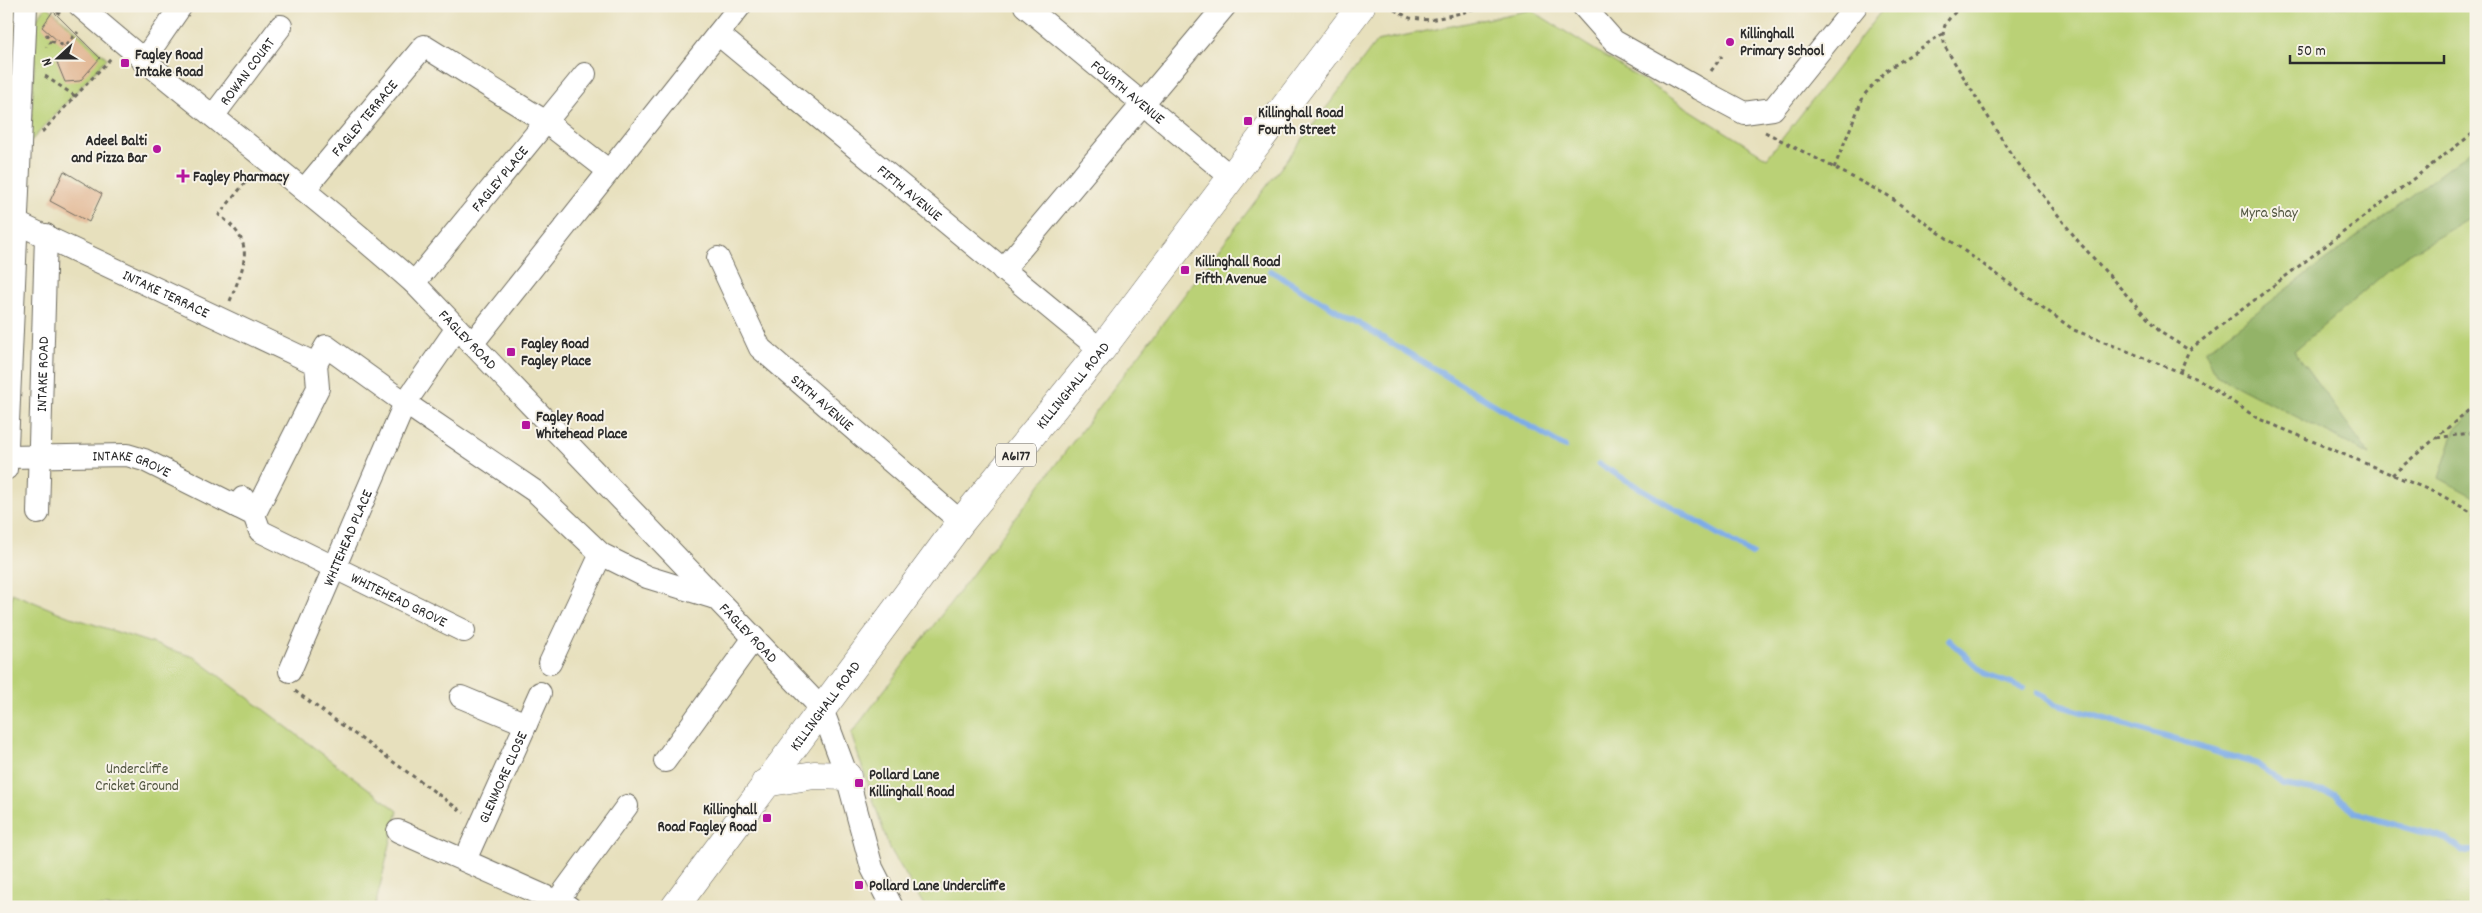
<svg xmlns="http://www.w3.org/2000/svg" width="2482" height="913" font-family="Dekko,sans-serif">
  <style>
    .green { fill: #bad176; stroke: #727e50 }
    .forest { fill: #93b367; stroke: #5f6f49 }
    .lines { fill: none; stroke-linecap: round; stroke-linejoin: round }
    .stream { stroke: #7dace7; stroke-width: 6 }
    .building { fill: #e3ba98 }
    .minor-casing { stroke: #6d6a5e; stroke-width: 24 }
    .highway-casing { stroke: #6d6a5e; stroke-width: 29 }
    .path { stroke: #6d6a5e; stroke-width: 3; stroke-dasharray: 4 4; stroke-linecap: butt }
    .minor { stroke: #fff; stroke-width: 22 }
    .highway { stroke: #fff; stroke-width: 28 }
    .poi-dot { fill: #b5179e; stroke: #f7f3e8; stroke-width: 2 }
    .labels { text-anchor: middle; stroke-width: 4; stroke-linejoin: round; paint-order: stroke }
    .shield { fill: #f7f3e8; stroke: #686764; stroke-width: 1 }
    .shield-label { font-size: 14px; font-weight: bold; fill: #2b2b2b }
    .poi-label { font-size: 15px; font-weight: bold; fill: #2b2b2b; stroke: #f7f3e8; text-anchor: start }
    .street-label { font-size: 15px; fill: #2b2b2b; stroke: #f7f3e8 }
    .park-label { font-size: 15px; fill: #4f543e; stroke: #f7f3e8 }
  </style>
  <rect width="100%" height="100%" fill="#f7f3e8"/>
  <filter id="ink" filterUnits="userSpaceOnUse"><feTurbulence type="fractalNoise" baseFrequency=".02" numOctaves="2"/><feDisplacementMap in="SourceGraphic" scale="10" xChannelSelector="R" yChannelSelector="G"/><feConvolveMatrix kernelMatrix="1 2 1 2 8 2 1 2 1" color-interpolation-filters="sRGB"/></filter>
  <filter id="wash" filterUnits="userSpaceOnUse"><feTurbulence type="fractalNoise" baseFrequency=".0096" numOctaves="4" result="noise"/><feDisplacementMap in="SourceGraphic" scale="20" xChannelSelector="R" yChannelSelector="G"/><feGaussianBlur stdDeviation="1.12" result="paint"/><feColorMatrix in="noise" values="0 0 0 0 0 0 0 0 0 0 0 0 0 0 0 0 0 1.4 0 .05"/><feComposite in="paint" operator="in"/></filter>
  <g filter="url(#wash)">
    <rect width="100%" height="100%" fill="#e7e0bd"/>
    <path class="green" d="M47,6L107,58L30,142L37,18Z
      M1885,6H2476V907H925L889,847L851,734L1377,41L1531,10L1767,158Z
      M12,593L65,615L194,657L398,811L375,907H9C0,803 7,697 12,593Z"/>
    <path class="forest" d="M2476,147V215L2405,256L2294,351L2370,455L2216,375L2205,351Z
      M2476,410V498L2439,478L2455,429Z"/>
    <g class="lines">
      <path class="stream" d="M1271,271L1565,447
        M1599,464L1752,554
        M1949,640L1986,675L2023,688
        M2038,693L2055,704L2257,764L2284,785L2335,794L2354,812L2446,839L2462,851H2476"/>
    </g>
    <g id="blocks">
      <path class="building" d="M53,11L100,58L80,81L65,82L56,60L67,49L42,27Z
        M64,171L102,194L89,222L50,201Z"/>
    </g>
  </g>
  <g filter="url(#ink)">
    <use href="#blocks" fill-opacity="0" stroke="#6d6a5e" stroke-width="1"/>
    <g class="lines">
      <defs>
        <g id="minor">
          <path id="s1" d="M80,6C189,101 306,187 414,283L822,709L847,776L872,868L892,907"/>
          <path id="s2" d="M1025,6L1231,177"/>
          <path d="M1583,6L1614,41L1699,89L1744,113L1773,109L1856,6"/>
          <path id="s3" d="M718,34L1101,350"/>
          <path d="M143,61L181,6"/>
          <path id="s4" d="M213,116L281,26"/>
          <path id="s5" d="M304,190L424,46L546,122L609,171"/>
          <path id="s6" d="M17,223L316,364"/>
          <path id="s7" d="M718,258L760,348L961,522"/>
          <path d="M1003,270L1225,6"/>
          <path id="s8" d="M414,283L585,74"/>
          <path d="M472,344L740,6"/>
          <path d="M316,364L326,346L405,403L536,492L601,554L647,577L712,597"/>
          <path id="s9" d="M7,457L127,455L144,460L238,507L243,498"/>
          <path d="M6,469L26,6"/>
          <path id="s10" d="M238,507L254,515L260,531L464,631"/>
          <path id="s11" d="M38,513L46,235"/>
          <path d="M254,515L318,388L316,364"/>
          <path d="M550,663L601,554"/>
          <path id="s12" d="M290,671L405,403L457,328"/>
          <path d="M461,697L526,724"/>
          <path d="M665,761L754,638"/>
          <path d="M398,831L569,907"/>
          <path id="s13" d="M465,860L540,693"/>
          <path d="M557,901L627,806"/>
        </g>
        <g id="highway">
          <path d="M765,783L814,775L847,776"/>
          <path id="s14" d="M675,907L961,522L1101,350L1361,6"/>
        </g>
      </defs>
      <use href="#minor" class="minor-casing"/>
      <use href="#highway" class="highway-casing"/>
      <path class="path" d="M51,6L60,14
        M1387,6L1410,18L1430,20L1492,6
        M1555,6L1563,12
        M1961,6C1946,22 1940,25 1945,47L2011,154L2078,241L2160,332L2189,350L2476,131
        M46,34L51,41L46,47
        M51,41L65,46L78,32
        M1711,71L1722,56
        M45,76L75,96
        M42,132L111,58
        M1765,132L1887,195L2074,330L2200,380L2257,418L2441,495L2476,515
        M1834,168L1864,95L1887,70L1942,34
        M230,301C245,263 257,243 219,215L252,174
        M2180,372L2189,350
        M2437,438L2476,432
        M2392,475L2476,404
        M295,691L464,813"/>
      <use href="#minor" class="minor"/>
      <use href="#highway" class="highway"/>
    </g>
  </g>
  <g class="poi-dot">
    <circle cx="1730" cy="42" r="5"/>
    <rect x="120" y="58" width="10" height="10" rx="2.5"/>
    <rect x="1243" y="116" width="10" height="10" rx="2.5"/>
    <circle cx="157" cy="149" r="5"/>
    <path d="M180.5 168.5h5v5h5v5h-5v5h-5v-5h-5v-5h5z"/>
    <rect x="1180" y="265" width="10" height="10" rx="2.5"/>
    <rect x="506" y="347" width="10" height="10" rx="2.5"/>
    <rect x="521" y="420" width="10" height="10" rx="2.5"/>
    <rect x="854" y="778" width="10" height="10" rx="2.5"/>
    <rect x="762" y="813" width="10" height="10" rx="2.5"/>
    <rect x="854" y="880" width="10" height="10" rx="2.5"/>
  </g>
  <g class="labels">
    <rect class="shield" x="996" y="443.5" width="40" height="23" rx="4"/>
    <g class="shield-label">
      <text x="1016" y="460">A6177</text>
    </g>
    <g class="poi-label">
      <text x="1740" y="38">Killinghall<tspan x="1740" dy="17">Primary School</tspan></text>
      <text x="135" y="59">Fagley Road<tspan x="135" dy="17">Intake Road</tspan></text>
      <text x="1258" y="117">Killinghall Road<tspan x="1258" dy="17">Fourth Street</tspan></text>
      <text x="147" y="145" text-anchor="end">Adeel Balti<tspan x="147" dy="17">and Pizza Bar</tspan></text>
      <text x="193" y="181">Fagley Pharmacy</text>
      <text x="1195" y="266">Killinghall Road<tspan x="1195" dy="17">Fifth Avenue</tspan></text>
      <text x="521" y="348">Fagley Road<tspan x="521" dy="17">Fagley Place</tspan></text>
      <text x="536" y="421">Fagley Road<tspan x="536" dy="17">Whitehead Place</tspan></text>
      <text x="869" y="779">Pollard Lane<tspan x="869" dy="17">Killinghall Road</tspan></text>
      <text x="757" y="814" text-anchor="end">Killinghall<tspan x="757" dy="17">Road Fagley Road</tspan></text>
      <text x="869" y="890">Pollard Lane Undercliffe</text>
    </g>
    <g class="street-label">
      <text dy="5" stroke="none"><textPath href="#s4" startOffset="56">ROWAN COURT</textPath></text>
      <text dy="5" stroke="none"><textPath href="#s2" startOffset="134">FOURTH AVENUE</textPath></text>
      <text dy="5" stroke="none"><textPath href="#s5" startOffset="94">FAGLEY TERRACE</textPath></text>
      <text dy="5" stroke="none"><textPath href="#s8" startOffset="135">FAGLEY PLACE</textPath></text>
      <text dy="5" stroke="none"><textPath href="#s3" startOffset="249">FIFTH AVENUE</textPath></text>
      <text dy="5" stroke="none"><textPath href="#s6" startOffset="165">INTAKE TERRACE</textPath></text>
      <text dy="5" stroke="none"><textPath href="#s1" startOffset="512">FAGLEY ROAD</textPath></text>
      <text dy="5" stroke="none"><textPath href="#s11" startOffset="139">INTAKE ROAD</textPath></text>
      <text dy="5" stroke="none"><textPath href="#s14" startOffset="656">KILLINGHALL ROAD</textPath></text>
      <text dy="5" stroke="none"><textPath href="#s7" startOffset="182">SIXTH AVENUE</textPath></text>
      <text dy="5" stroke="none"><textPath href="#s9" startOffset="126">INTAKE GROVE</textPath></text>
      <text dy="5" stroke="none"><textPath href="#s12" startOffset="145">WHITEHEAD PLACE</textPath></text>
      <text dy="5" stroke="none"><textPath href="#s10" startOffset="190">WHITEHEAD GROVE</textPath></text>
      <text dy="5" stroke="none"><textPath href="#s1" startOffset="918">FAGLEY ROAD</textPath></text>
      <text dy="5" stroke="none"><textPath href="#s14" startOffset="251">KILLINGHALL ROAD</textPath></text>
      <text dy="5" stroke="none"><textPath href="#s13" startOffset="91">GLENMORE CLOSE</textPath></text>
    </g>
    <g class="park-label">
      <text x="2269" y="217">Myra Shay</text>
      <text x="137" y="773">Undercliffe<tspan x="137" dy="17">Cricket Ground</tspan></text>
    </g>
  </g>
  <rect width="2482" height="913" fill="none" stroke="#f7f3e8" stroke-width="25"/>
  <g transform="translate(58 58) rotate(249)" stroke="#f7f3e8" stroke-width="4" paint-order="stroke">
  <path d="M0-4L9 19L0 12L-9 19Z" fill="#2b2b2b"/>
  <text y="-8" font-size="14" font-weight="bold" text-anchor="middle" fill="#2b2b2b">N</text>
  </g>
  <path d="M2290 55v8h154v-8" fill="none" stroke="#2b2b2b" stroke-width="2.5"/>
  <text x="2297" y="55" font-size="15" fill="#2b2b2b" stroke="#f7f3e8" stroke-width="4" paint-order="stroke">50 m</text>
</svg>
